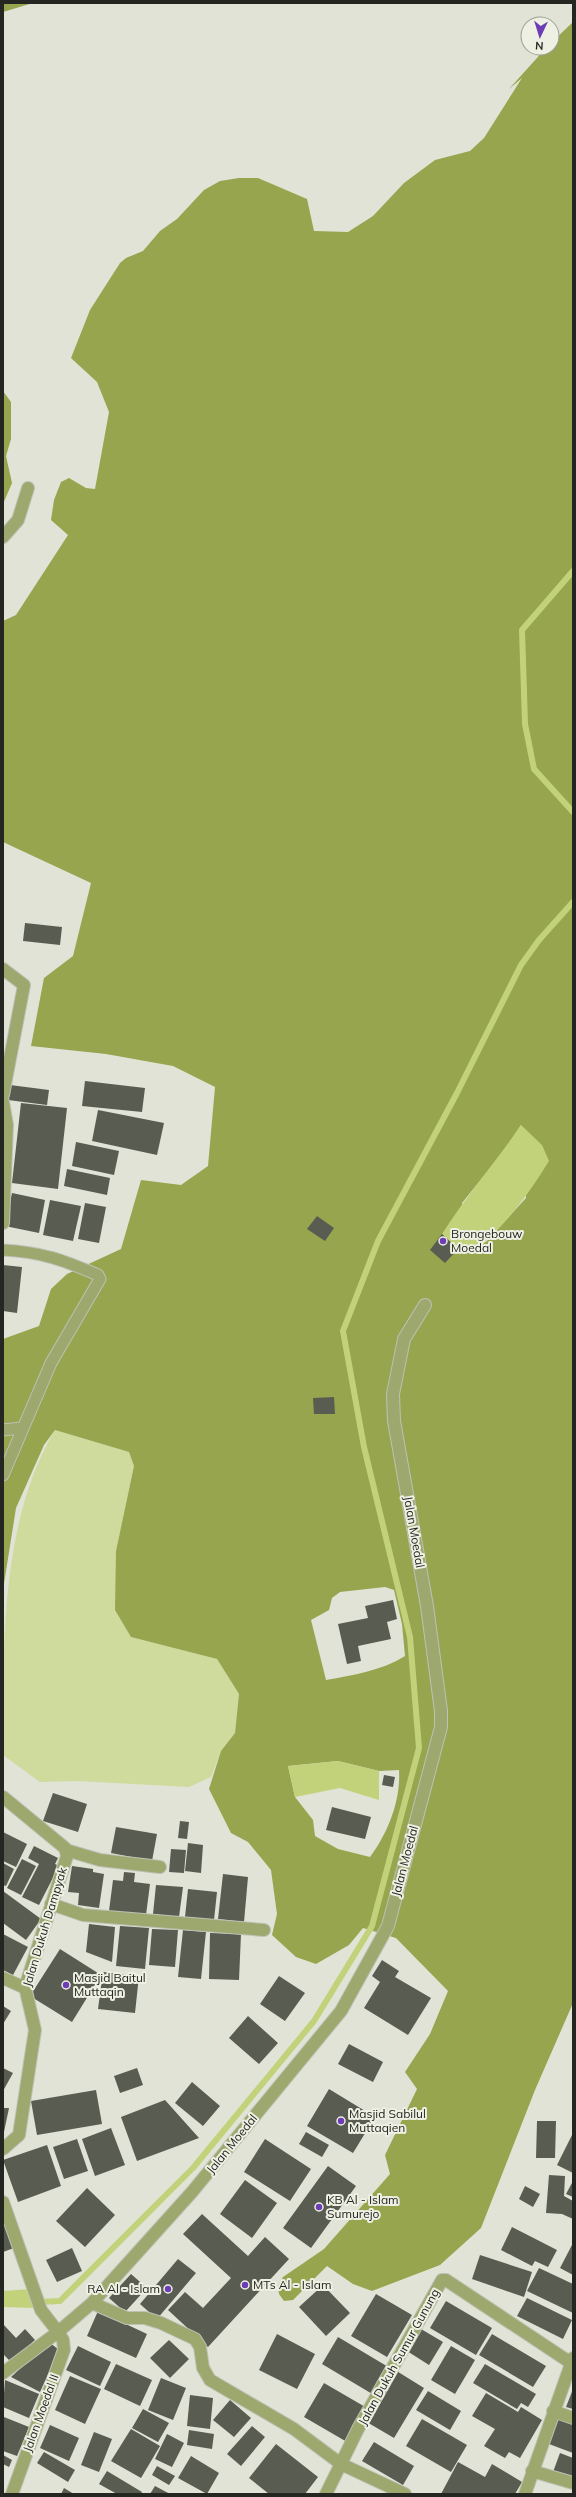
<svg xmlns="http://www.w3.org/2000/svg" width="576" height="2497" font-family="Mulish,sans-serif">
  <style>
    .green { fill: #cedb9c }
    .forest { fill: #96a54e; fill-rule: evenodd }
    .water { fill: #c2d27a }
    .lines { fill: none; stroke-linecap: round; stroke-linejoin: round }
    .stream { stroke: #c2d27a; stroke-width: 6 }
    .building { fill: #595c51 }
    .lane-casing { stroke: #bec1b5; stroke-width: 13 }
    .street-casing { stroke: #bec1b5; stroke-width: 14 }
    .lane { stroke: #9da86f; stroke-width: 11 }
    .street { stroke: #9da86f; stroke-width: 12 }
    .poi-dot { fill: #6c3db4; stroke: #edf0e3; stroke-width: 1.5 }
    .labels { text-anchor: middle; stroke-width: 4; stroke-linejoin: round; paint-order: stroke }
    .poi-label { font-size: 12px; fill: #252621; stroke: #edf0e3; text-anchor: start }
    .street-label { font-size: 12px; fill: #252621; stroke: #edf0e3 }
  </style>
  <rect width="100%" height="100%" fill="#e0e3d6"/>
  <path class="green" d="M55,1430L129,1452L134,1466L116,1551L131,1637L217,1659L239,1694L235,1733L221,1751L211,1777L189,1787L77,1781L40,1782L3,1755C3,1648 0,1522 55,1430Z"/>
  <path class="forest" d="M3,3H33L3,12Z
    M573,22V2003L535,2090L481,2228L440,2265L372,2291L353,2284L327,2266L293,2300L284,2301L279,2294L278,2286L283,2277L324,2249L390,2174L385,2155L417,2089L405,2072L430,2034L448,1991L396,1938L363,1928L349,1945L316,1964L296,1957L272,1935L277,1914L271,1870L248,1842L231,1833L209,1789L221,1751L235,1733L239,1694L217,1659L131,1637L115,1610L116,1551L134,1466L129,1452L55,1430L44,1445L16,1508L3,1590V1339L39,1326L51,1289L67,1274L121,1249L141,1180L181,1185L208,1166L215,1087L173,1066L106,1054L31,1046L44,978L73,956L91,883L3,842V621L16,615L68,535L51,520L54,500L61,482L69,478L86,488L95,489L109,412L97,382L71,358L90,310L120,263L126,258L143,251L160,231L177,219L204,190L220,181L239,178H258L307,199L314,231L348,232L373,216L404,183L435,160L470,151L484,138L522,78L509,89L546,48H552V42ZM521,1125L526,1198L487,1241L472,1252L462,1203L503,1152ZM385,1587L394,1590L402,1624L405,1656C381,1671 353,1675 326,1680L311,1620L329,1610L332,1598L340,1592ZM338,1761L379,1771L399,1770C401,1800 388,1833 370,1857L338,1849L315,1836L313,1820L295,1797L288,1766Z
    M3,391L11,402V439L6,456L12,483L3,504Z"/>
  <path class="water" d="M521,1125L542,1145L549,1161C528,1195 505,1227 472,1252L458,1249L442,1234C466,1196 496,1162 521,1125Z
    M338,1761L379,1771V1800L340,1788L295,1797L288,1766Z
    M30,2289L35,2308L3,2307V2291Z"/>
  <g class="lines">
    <path class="stream" d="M573,571L522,630L525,724L534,769L573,812
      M37,2302L60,2301L193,2168L314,2021L372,1926L419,1748L410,1637L364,1447L343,1331L378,1241L457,1093L521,965L539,940L573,902"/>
  </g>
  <path class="building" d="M25,923L62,927L60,945L23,941Z
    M85,1081L145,1088L142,1112L82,1106Z
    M10,1085L49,1090L47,1105L8,1100Z
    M21,1103L67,1108L58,1189L12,1183Z
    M98,1110L164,1123L157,1155L92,1141Z
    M76,1142L119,1151L114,1175L72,1166Z
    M67,1169L110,1178L107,1195L64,1186Z
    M12,1193L45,1200L39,1233L5,1226Z
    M50,1200L81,1206L73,1241L43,1235Z
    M85,1203L106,1207L99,1243L78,1239Z
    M317,1216L334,1228L325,1241L307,1229Z
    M442,1234L458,1249L445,1263L430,1250Z
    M3,1265L22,1267L17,1313L3,1311Z
    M334,1397L335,1414H314L313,1398Z
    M393,1600L397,1619L387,1622L391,1639L358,1646L361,1661L347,1664L338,1624L368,1618L365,1606Z
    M384,1775L395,1777L393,1787L382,1785Z
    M53,1793L87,1804L78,1832L43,1821Z
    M332,1807L371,1817L365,1839L326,1830Z
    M180,1821L189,1822L187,1839L178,1838Z
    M116,1827L157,1834L152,1861L111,1853Z
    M3,1832L27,1844L16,1867L3,1861Z
    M188,1843L203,1845L201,1873L185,1871Z
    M34,1846L58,1858L55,1864L59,1866L39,1905L22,1897L39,1864L28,1858Z
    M171,1849L186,1850L184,1873L169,1872Z
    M22,1859L36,1866L21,1895L7,1888Z
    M3,1863L14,1869L6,1886L3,1885Z
    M72,1866L93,1869V1872L104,1874L99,1908L78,1905L79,1893L68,1892Z
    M124,1872L135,1873L134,1882L150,1884L146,1915L109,1911L113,1880L123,1881Z
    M223,1874L248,1877L244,1922L218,1919Z
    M156,1885L183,1887L179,1917L153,1914Z
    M188,1889L217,1892L214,1920L185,1917Z
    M3,1891L41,1919L26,1940L3,1923Z
    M89,1924L115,1927L112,1962L86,1952Z
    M120,1926L149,1928L145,1969L116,1966Z
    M152,1929L178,1930L175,1967L149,1965Z
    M183,1930L206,1932L201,1979L178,1977Z
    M210,1933L241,1934L239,1980L209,1979Z
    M3,1934L28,1947L13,1975L3,1970Z
    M60,1949L101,1975L72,2022L30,1996Z
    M382,1960L399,1971L395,1977L431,1998L408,2035L364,2008L380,1982L372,1976Z
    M103,1972L139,1976L135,2013L98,2009Z
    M279,1976L305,1993L285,2021L260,2004Z
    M3,2006L11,2011L3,2024Z
    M248,2016L278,2043L259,2064L229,2038Z
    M349,2044L383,2062L373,2082L338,2064Z
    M3,2068L13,2073L3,2091Z
    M137,2068L143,2085L120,2093L114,2076Z
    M192,2082L220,2106L203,2126L175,2103Z
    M329,2089L375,2117L353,2153L307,2126Z
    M96,2090L102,2124L37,2135L31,2101Z
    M165,2100L199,2138L137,2161L121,2117Z
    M3,2108H9L4,2132H3Z
    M537,2121H556L555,2158H536Z
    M111,2128L125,2165L95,2176L82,2139Z
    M306,2132L329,2145L322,2157L299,2144Z
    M573,2133V2173L557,2165Z
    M77,2139L88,2171L64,2179L53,2147Z
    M265,2139L311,2169L290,2201L244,2172Z
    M47,2145L61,2186L18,2202L3,2160Z
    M328,2166L356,2186L311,2248L283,2228Z
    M549,2175L565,2176L564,2196L573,2201V2219L562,2214L546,2213Z
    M245,2180L277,2203L252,2238L220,2214Z
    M573,2181V2197L566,2194Z
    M525,2186L540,2194L533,2207L519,2199Z
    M87,2188L115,2215L85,2247L56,2221Z
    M202,2214L248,2256L265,2237L289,2259L208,2347L168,2310L185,2292L203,2308L231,2278L183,2234Z
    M3,2220L14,2248L3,2252Z
    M512,2227L557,2250L548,2267L535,2261L532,2266L501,2250Z
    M573,2243V2275L560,2268Z
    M72,2248L82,2271L57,2282L46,2260Z
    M480,2255L532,2272L524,2297L472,2279Z
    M178,2259L196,2273L157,2319L140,2304Z
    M539,2268L573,2284V2313L527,2291Z
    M131,2274L147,2288L125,2312L109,2298Z
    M323,2285L350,2313L326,2336L299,2307Z
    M376,2294L412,2315L387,2357L351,2336Z
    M527,2298L572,2320L563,2339L517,2316Z
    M446,2301L492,2328L476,2355L430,2328Z
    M98,2311L147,2334L136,2358L87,2336Z
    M3,2324L16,2338L25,2329L35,2340L11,2362L3,2354Z
    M421,2329L443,2342L429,2365L407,2351Z
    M277,2334L315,2354L297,2389L259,2370Z
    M492,2334L546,2366L533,2387L479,2355Z
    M338,2337L390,2368L374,2395L322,2364Z
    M169,2340L189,2359L170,2378L150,2358Z
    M49,2342L59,2350L40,2392L11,2377Z
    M78,2346L111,2362L100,2386L66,2370Z
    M451,2346L475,2360L455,2394L431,2380Z
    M116,2364L152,2380L140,2406L104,2389Z
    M485,2364L536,2394L528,2407L521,2403L517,2409L473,2383Z
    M395,2370L424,2388L394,2438L365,2421Z
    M70,2376L101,2389L85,2424L55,2410Z
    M161,2378L186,2388L173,2420L148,2410Z
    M5,2380L39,2394L29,2418L3,2407Z
    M324,2383L367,2408L347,2442L304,2417Z
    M573,2389V2409L566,2407Z
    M428,2391L461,2411L450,2430L416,2410Z
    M486,2393L518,2412L521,2407L542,2420L520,2458L509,2452L505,2458L484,2446L495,2429L472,2416Z
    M190,2395L213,2398L210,2429L187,2426Z
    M230,2400L251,2418L234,2437L213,2420Z
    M143,2409L169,2423L158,2442L132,2428Z
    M4,2417L29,2427L17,2456L3,2451Z
    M559,2417L573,2422V2453L549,2444Z
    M422,2419L467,2445L451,2472L406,2446Z
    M50,2425L79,2438L69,2461L40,2448Z
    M252,2426L265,2437L241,2466L227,2454Z
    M131,2429L160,2446L141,2478L111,2461Z
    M189,2430L214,2434L212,2449L187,2445Z
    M94,2432L112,2439L99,2472L81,2465Z
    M167,2434L184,2443L172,2467L155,2459Z
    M374,2442L414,2466L403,2485L362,2461Z
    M276,2444L318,2477L305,2494H269L249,2478Z
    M44,2452L75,2470L68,2482L37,2463Z
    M560,2453L573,2458V2479L553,2472Z
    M3,2455L12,2460L9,2467L3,2464Z
    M191,2456L219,2473L207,2494L178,2478Z
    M458,2462L485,2477L492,2464L522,2482L515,2494H441Z
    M157,2466L175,2476L169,2485L152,2475Z
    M107,2471L142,2492L141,2494H117L99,2484Z
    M155,2486L170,2494H150Z
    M64,2488L74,2494H61Z"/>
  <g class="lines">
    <defs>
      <path id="lane" d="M3,1250C42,1252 63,1260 98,1275L100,1279L51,1363L3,1475
        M3,1430L21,1428"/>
      <path id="street" d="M3,537L18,520L28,488
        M3,969L24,985L3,1095
        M3,1102L7,1125L3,1223
        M3,1797L65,1848L67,1856L25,1987L35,2030L19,2135L3,2149
        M66,1850L100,1860L160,1867
        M51,1904L83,1915L264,1930
        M3,1978L25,1988
        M3,2202L41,2310L58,2332L92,2303L192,2192L341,2011L388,1926L441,1727V1711L427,1606L394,1421L393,1394L404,1339L425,1305
        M92,2303L127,2318H145L161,2323L195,2339L200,2347L203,2368L210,2380L294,2429L341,2464L405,2494
        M3,2373L58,2332L63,2340L64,2350L12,2494
        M553,2411L573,2418
        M532,2471L573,2483
        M326,2494L358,2429L442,2280H446L571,2363
        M525,2494L573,2358"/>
    </defs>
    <use href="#lane" class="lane-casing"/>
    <use href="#street" class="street-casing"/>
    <use href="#lane" class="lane"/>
    <use href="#street" class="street"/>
  </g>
  <g class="poi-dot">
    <circle cx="443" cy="1241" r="4"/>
    <circle cx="66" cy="1985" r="4"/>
    <circle cx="341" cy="2121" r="4"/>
    <circle cx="319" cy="2207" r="4"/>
    <circle cx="245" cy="2285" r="4"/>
    <circle cx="168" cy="2289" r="4"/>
  </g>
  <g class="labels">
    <g class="poi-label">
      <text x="451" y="1238">Brongebouw<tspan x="451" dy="14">Moedal</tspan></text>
      <text x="74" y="1982">Masjid Baitul<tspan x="74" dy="14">Muttaqin</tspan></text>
      <text x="349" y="2118">Masjid Sabilul<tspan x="349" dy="14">Muttaqien</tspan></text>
      <text x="327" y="2204">KB Al - Islam<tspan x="327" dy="14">Sumurejo</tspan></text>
      <text x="253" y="2289">MTs Al - Islam</text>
      <text x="160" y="2293" text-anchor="end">RA Al - Islam</text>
    </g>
    <g class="street-label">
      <text transform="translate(414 1532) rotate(80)" y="4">Jalan Moedal</text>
      <text transform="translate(405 1861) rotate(-75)" y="4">Jalan Moedal</text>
      <text transform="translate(45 1927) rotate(-73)" y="4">Jalan Dukuh Dampyak</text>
      <text transform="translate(232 2144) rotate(-51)" y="4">Jalan Moedal</text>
      <text transform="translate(399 2357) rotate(-61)" y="4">Jalan Dukuh Sumur Gunung</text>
      <text transform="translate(41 2413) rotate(-70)" y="4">Jalan Moedal II</text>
    </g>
  </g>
  <rect width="576" height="2497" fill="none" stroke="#252621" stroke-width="8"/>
  <g transform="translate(540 36) rotate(184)"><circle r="19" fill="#edf0e3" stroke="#9d9f95"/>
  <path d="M0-3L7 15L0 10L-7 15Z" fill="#6c3db4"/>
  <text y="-6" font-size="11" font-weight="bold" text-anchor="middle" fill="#252621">N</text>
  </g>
</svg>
